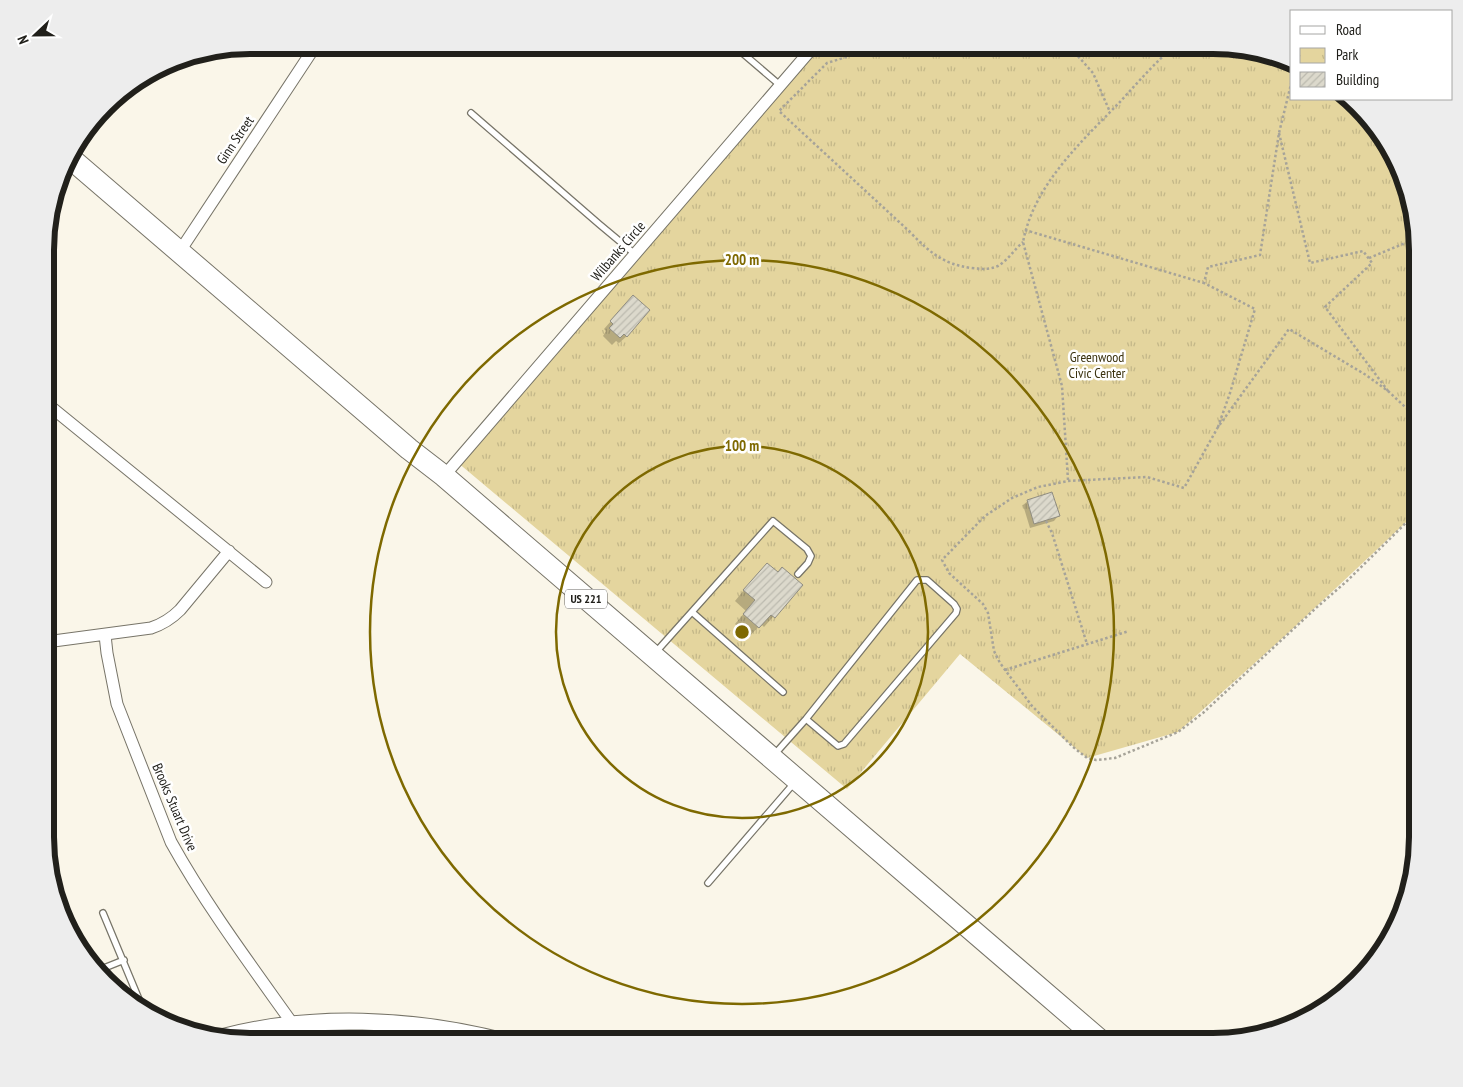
<svg xmlns="http://www.w3.org/2000/svg" width="1463" height="1087" font-family="'PT Sans Narrow',sans-serif">
  <style>
    .park { fill: url(#park-tufts) }
    .shadow { fill: #0003 }
    .building { fill: url(#building-hatch); stroke: #908d81 }
    .lines { fill: none; stroke-linecap: round; stroke-linejoin: round }
    .lane-casing { stroke: #777468; stroke-width: 8 }
    .street-casing { stroke: #777468; stroke-width: 13 }
    .secondary-casing { stroke: #777468; stroke-width: 18 }
    .highway-casing { stroke: #777468; stroke-width: 23 }
    .path { stroke: #a6a399; stroke-width: 2.5; stroke-dasharray: 2.5 2.5; stroke-linecap: butt }
    .lane { stroke: #fff; stroke-width: 5.5 }
    .street { stroke: #fff; stroke-width: 11 }
    .secondary { stroke: #fff; stroke-width: 16 }
    .highway { stroke: #fff; stroke-width: 21 }
    .ring { fill: none; stroke: #7e6900; stroke-width: 2.5 }
    .labels { text-anchor: middle; stroke-width: 5; stroke-linejoin: round; paint-order: stroke }
    .shield { fill: #fff; stroke: #64635f; stroke-width: 1 }
    .shield-label { font-size: 12px; font-weight: bold; fill: #21201b }
    .street-label { font-size: 14px; fill: #21201b; stroke: #fff }
    .park-label { font-size: 14px; fill: #3b320f; stroke: #fff }
    .rim { fill: none; stroke: #21201b; stroke-width: 6 }
    .centre { fill: #7e6900; stroke: #fff; stroke-width: 2.5 }
    .ring-label { font-size: 15px; text-anchor: middle; font-weight: bold; fill: #7e6900; stroke: #fff; stroke-width: 5; stroke-linejoin: round; paint-order: stroke }
  </style>
  <defs>
    <pattern id="park-tufts" width="24" height="20" patternUnits="userSpaceOnUse" patternTransform="scale(1.25)"><rect width="24" height="20" fill="#e4d59e"/><path d="M3 7l-1-3M5 7V3M7 7l1-3M15 17l-1-3M17 17v-4M19 17l1-3" fill="none" stroke="#c3b788"/></pattern>
    <pattern id="building-hatch" width="6" height="6" patternUnits="userSpaceOnUse" patternTransform="scale(1.25)"><rect width="6" height="6" fill="#dcd9cc"/><path d="M-1 1l2-2M0 6l6-6M5 7l2-2" fill="none" stroke="#bcbaaf"/></pattern>
  </defs>
  <rect width="100%" height="100%" fill="#faf6e9"/>
  <path class="park" d="M816,45H1226L1292,61V99H1350L1397,159L1418,249V511L1286,635L1178,732L1087,758L960,654L847,789L457,462Z"/>
  <path class="shadow" d="M626,304L627,336L619,343L616,341L612,345L603,336L606,331L604,329Z
    M1028,501L1058,516L1054,521L1030,528L1023,505Z
    M757,574H778L801,585L764,627L761,624L749,637L735,624L746,611L735,601Z"/>
  <path class="building" d="M633,295L650,310L627,337L624,334L620,338L609,328L613,324L610,321Z
    M1052,492L1060,516L1034,524L1027,500Z
    M767,563L778,572L782,567L803,585L775,618L771,615L759,628L743,614L755,600L743,590Z"/>
  <g class="lines">
    <defs>
      <path id="lane" d="M733,45L781,86
        M471,113L599,224L635,254
        M692,612L783,692
        M656,652L773,521L807,549L811,556L808,563L798,574
        M774,755L806,719L917,580H927L954,604L957,609L956,613L844,744L838,746L806,719
        M708,883L795,782
        M103,913L143,1009
        M99,970L124,960"/>
      <path id="street" d="M180,251L316,45
        M46,403L266,582
        M444,476L815,45
        M105,635L107,653L117,704L171,842C206,905 250,964 292,1023
        M46,642L151,628C163,624 171,619 180,610L229,551"/>
      <path id="secondary" d="M219,1038C312,1013 413,1018 506,1042"/>
      <path id="highway" d="M69,157L409,449L444,476L1102,1042"/>
    </defs>
    <use href="#lane" class="lane-casing"/>
    <use href="#street" class="street-casing"/>
    <use href="#secondary" class="secondary-casing"/>
    <use href="#highway" class="highway-casing"/>
    <path class="path" d="M861,45L856,54L827,63L779,111L910,232C929,252 943,264 971,268C981,269 989,270 998,266C1007,261 1015,249 1023,242
      M1068,45L1093,73L1110,112
      M1279,133L1310,263L1363,251L1372,263L1325,307L1388,391L1366,375L1289,329L1218,427L1230,393L1255,309L1204,283L1208,267L1260,255L1279,133L1292,80
      M1025,230L1204,283
      M1369,258L1415,239
      M1388,391L1418,419
      M1218,427L1184,488L1147,477L1068,481L1038,487L1012,498L985,516L942,560L949,573L983,604L988,613L994,651L1000,663L1032,706L1073,747L1087,758L1096,760L1115,758L1178,732L1203,713L1316,608L1347,581L1418,511
      M1068,480L1062,386L1023,242C1034,185 1080,143 1119,103C1137,83 1155,63 1175,45
      M1046,521L1052,533L1087,644
      M1005,670L1129,631"/>
    <use href="#lane" class="lane"/>
    <use href="#street" class="street"/>
    <use href="#secondary" class="secondary"/>
    <use href="#highway" class="highway"/>
  </g>
  <g class="ring">
    <circle cx="742" cy="632" r="186"/>
    <circle cx="742" cy="632" r="372"/>
  </g>
  <g class="labels">
    <rect class="shield" x="565" y="589.5" width="42" height="19" rx="4"/>
    <g class="shield-label">
      <text x="586" y="603">US 221</text>
    </g>
    <g class="street-label">
      <text transform="translate(235 140) rotate(-56)" y="5">Ginn Street</text>
      <text transform="translate(618 251) rotate(-49)" y="5">Wilbanks Circle</text>
      <text transform="translate(175 807) rotate(67)" y="5">Brooks Stuart Drive</text>
    </g>
    <g class="park-label">
      <text x="1097" y="362">Greenwood<tspan x="1097" dy="16">Civic Center</tspan></text>
    </g>
  </g>
  <path d="M0 0H1463V1087H0ZM250 54H1213A196 196 0 0 1 1409 250V837A196 196 0 0 1 1213 1033H250A196 196 0 0 1 54 837V250A196 196 0 0 1 250 54Z" fill="#ededed" fill-rule="evenodd"/>
  <path class="rim" d="M250 54H1213A196 196 0 0 1 1409 250V837A196 196 0 0 1 1213 1033H250A196 196 0 0 1 54 837V250A196 196 0 0 1 250 54Z"/>
  <circle cx="742" cy="632" r="8" class="centre"/>
  <g class="ring-label">
    <text x="742" y="265">200 m</text>
    <text x="742" y="451">100 m</text>
  </g>
  <rect x="1290" y="10" width="162" height="90" fill="#ffffff" stroke="#a6a6a4"/>
  <rect x="1300" y="26" width="25" height="8" fill="#ffffff" stroke="#a6a6a4"/>
  <text x="1336" y="35" font-size="15" fill="#21201b">Road</text>
  <rect x="1300" y="48" width="25" height="15" fill="url(#park-tufts)" stroke="#a6a6a4"/>
  <text x="1336" y="60" font-size="15" fill="#21201b">Park</text>
  <rect x="1300" y="72" width="25" height="15" fill="url(#building-hatch)" stroke="#a6a6a4"/>
  <text x="1336" y="85" font-size="15" fill="#21201b">Building</text>
  <g transform="translate(35 35) rotate(248)" stroke="#ffffff" stroke-width="4" paint-order="stroke">
  <path d="M0-4L9 19L0 12L-9 19Z" fill="#21201b"/>
  <text y="-8" font-size="14" font-weight="bold" text-anchor="middle" fill="#21201b">N</text>
  </g>
</svg>
